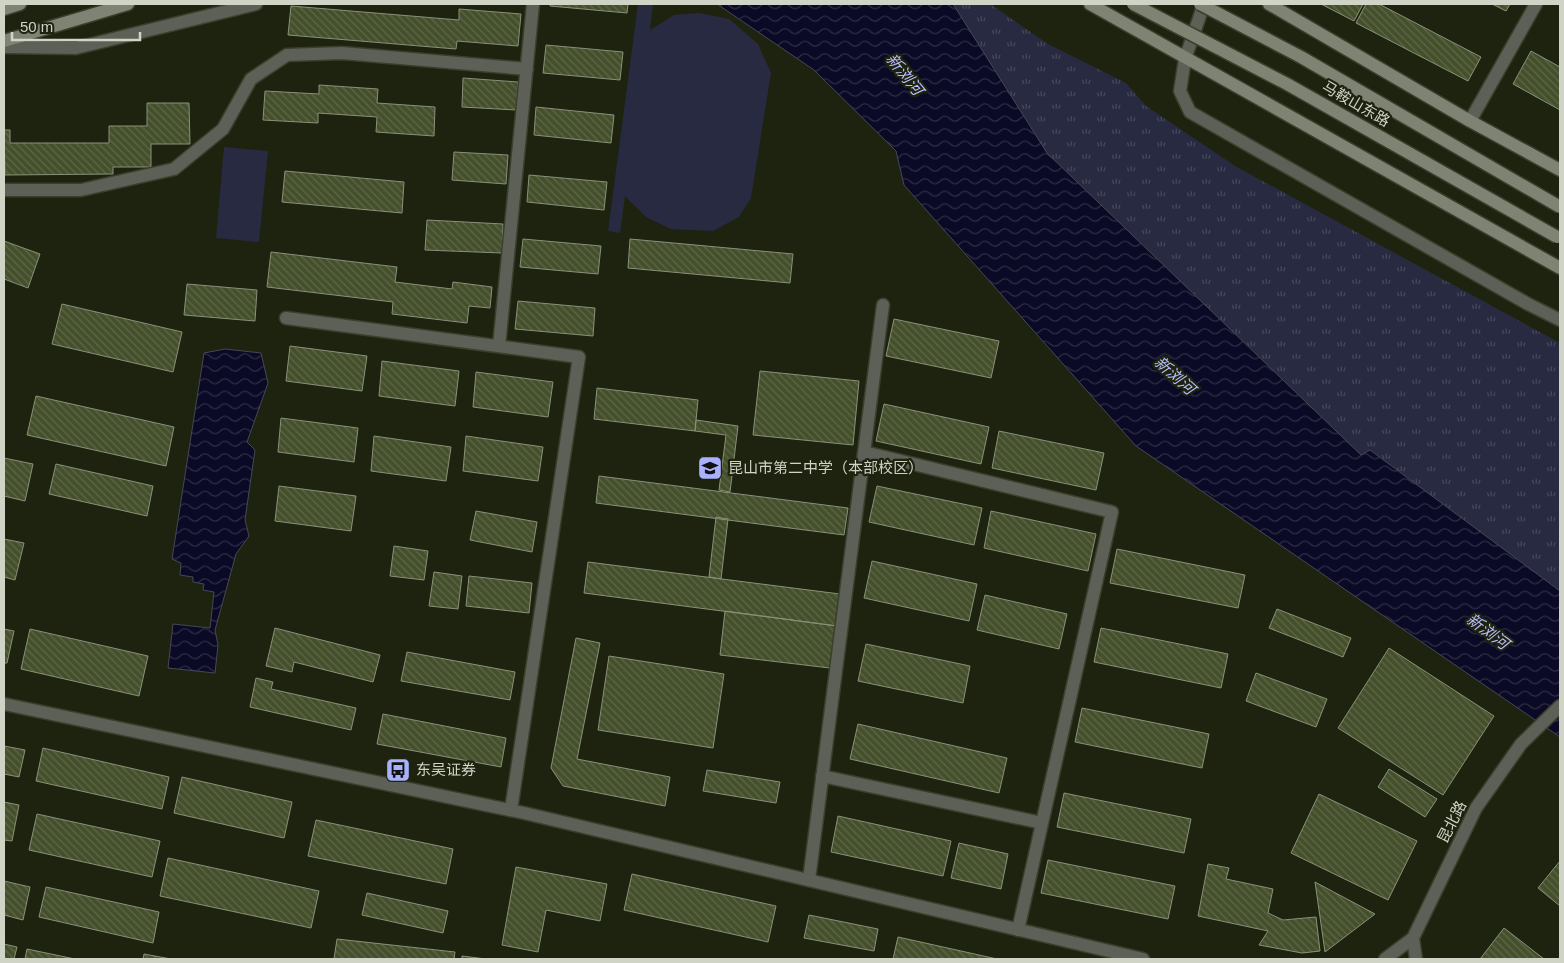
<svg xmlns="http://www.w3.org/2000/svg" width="1564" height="963" font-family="Helvetica,'Noto Sans SC',sans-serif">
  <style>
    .grass { fill: #282a41 }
    .park { fill: url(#park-tufts) }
    .water { fill: url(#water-waves); stroke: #464756 }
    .building { fill: url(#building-back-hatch); stroke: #899179 }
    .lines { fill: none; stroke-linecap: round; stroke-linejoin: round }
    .minor-casing { stroke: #3a3f2c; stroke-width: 15 }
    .tertiary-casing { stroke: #3a3f2c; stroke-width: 15 }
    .secondary-casing { stroke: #3a3f2c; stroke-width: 15 }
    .minor { stroke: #5c6056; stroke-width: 12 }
    .tertiary { stroke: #5c6056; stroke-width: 12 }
    .secondary { stroke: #7e8373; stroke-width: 12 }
    .secondary-bridge-casing { stroke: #3a3f2c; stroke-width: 15; stroke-linecap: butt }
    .secondary-bridge { stroke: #7e8373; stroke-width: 12 }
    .labels { text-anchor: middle; stroke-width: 4.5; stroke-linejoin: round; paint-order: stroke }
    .street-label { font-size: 15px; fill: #d0d4c7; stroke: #1e230f }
    .poi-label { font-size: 15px; fill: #d0d4c7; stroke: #1e230f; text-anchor: start }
    .water-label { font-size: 16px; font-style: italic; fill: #b8befc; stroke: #1e230f }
  </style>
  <defs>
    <pattern id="park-tufts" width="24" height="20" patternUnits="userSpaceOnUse" patternTransform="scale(1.25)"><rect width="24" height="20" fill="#282a41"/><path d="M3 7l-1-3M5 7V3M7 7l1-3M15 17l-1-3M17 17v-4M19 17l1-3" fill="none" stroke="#46485b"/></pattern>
    <pattern id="water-waves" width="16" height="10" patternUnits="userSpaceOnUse" patternTransform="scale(1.25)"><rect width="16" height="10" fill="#0b0a26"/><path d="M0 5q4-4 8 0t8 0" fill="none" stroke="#2e2d44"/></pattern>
    <pattern id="building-back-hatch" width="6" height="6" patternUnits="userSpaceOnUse" patternTransform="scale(1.25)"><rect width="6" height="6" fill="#444f2b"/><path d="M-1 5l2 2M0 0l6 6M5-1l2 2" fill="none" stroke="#5e6748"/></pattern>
  </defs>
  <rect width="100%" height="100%" fill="#1e230f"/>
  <path class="grass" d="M638,4H653L650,30L674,15L699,13L729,19L758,44L771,73L751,198L739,217L713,231L671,229L646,217L625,196L620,233L608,231Z
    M224,147L268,151L259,242L216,238Z"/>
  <path class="park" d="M953,4H990L1048,44L1126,83L1146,106L1235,166L1560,343V591L1370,450L1361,455L1047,153Z"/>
  <path class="water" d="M717,4H953L1047,153L1361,455L1370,450L1560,591V737L1136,446L904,185L896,151L814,70Z
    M225,349L261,353L268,383L247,442L255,450L245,520L249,536L236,554L215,630L218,645L215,673L168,668L173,624L210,628L214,592L203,590L204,584L193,582V577L180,575L181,563L172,559L204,353Z"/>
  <path class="building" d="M550,4H628L627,13L550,6Z
    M1321,4H1363L1354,21Z
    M1366,4H1379L1481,57L1468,81L1356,23Z
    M1492,4H1510L1506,11Z
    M291,6L459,20V9L521,14L518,46L457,41L456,49L288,35Z
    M546,45L623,52L620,80L543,73Z
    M1531,51L1560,67V110L1513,84Z
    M463,78L518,82L516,110L462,107Z
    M319,85L378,89L377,103L435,107L434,136L376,132L377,117L318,113V123L263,120L265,91L319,94Z
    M147,103H189L190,144H151V167H113V174L5,175L4,130H10V143H109V126H147Z
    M536,107L614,115L611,143L534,135Z
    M454,152L508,155L506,184L452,180Z
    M285,171L404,182L402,213L282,202Z
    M529,175L607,182L604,210L527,202Z
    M427,220L503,224L502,253L425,250Z
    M523,239L601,246L598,274L520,267Z
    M630,239L793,254L790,283L628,268Z
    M4,241L40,254L28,288L4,279Z
    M271,252L397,267L395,282L452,289L453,282L492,287L490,308L469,306L467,323L392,314L393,302L267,287Z
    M187,284L257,290L255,321L184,315Z
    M518,301L595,308L593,336L515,329Z
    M62,304L182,332L173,372L52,344Z
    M894,319L999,341L991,378L886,356Z
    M290,346L367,356L362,391L286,381Z
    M382,361L459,371L455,406L379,396Z
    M760,371L859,381L853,445L753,435Z
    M476,372L553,382L548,417L473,407Z
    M597,388L698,400L695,431L594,419Z
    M36,396L174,427L166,466L27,435Z
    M884,404L989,427L981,464L876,441Z
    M281,418L358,428L354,462L278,452Z
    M696,420L738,426L730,492L719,490L726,435L695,431Z
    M999,431L1104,453L1096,490L992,468Z
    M374,436L451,447L446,481L371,471Z
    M466,436L543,447L538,481L463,471Z
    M4,458L33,464L25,501L4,496Z
    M56,464L153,486L147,516L49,494Z
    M599,476L848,508L844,535L596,503Z
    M279,486L356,496L351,531L275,521Z
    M877,486L982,508L974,545L869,522Z
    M476,511L537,522L532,552L470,540Z
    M991,511L1096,534L1088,571L984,548Z
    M716,517L728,519L721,579L709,577Z
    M4,539L24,543L15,580L4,577Z
    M394,546L428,551L424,580L390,576Z
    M1117,549L1245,575L1238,608L1110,583Z
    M872,561L977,584L969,621L864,598Z
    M588,562L840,594L837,626L584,593Z
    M434,572L462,576L458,609L429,606Z
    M469,576L532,583L529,613L466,606Z
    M985,595L1067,614L1059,649L977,630Z
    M1277,609L1351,638L1343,657L1269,628Z
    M725,611L837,626L830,668L720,655Z
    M275,628L380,655L373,682L294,662L292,672L266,666Z
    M1101,628L1228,654L1221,688L1094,662Z
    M4,629L14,631L7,663H4Z
    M30,629L148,656L139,696L21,669Z
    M576,638L600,643L577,759L670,777L665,806L563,786L551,768Z
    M866,644L970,666L963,703L858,681Z
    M1389,648L1494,716L1443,795L1338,728Z
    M407,652L515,672L510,700L401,681Z
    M609,656L724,674L713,748L598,730Z
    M1256,673L1327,699L1316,727L1246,701Z
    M256,678L273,682L271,689L356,708L351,730L250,707Z
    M1082,708L1209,734L1202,768L1075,742Z
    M383,714L506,738L501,767L377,744Z
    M858,724L1007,758L999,793L850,759Z
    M4,746L25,750L19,777L4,774Z
    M43,748L169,777L162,809L36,781Z
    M1389,769L1437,799L1425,817L1378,787Z
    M707,770L780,782L776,803L703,791Z
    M182,777L292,802L284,838L174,813Z
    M1064,793L1191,819L1184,853L1057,827Z
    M1319,794L1417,841L1388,900L1291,853Z
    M4,802L19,805L12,841L4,840Z
    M37,814L160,841L152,877L29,850Z
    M838,816L951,841L943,876L831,852Z
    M316,820L453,849L446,884L308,856Z
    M959,843L1008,854L1001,889L951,878Z
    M168,858L319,891L311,928L160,896Z
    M1048,860L1175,886L1168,919L1041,893Z
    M1560,861V906L1538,888Z
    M1208,864L1229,868L1226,879L1273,889L1268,913L1283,920L1316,917L1320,951L1302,953L1259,945L1268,931L1198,916Z
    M516,867L607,884L600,921L546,910L538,952L502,945Z
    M632,874L776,906L768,942L624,910Z
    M4,881L30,887L23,920L4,915Z
    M1315,882L1375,914L1325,952Z
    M46,887L159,912L153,943L39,917Z
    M367,893L448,911L443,933L362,915Z
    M809,915L878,929L874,951L804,938Z
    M1504,928L1544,959H1480Z
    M898,937L997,959H893Z
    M337,939L455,952L454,959H334Z
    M4,944L17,947L14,959H4Z
    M27,949L75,959H25Z
    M144,954L171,959H143Z
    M462,956L486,959H462Z"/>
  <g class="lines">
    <defs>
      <path id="minor" d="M4,47L76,48L256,4
        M1470,121L1536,4
        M4,190H81L174,169L223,129L251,79L287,55L342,53L527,69
        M286,318L579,357L511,810
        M499,346L533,4
        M864,452L1112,512L1018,930
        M822,776L1042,823
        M809,880L883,305"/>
      <path id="tertiary" d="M1204,4L1185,59L1180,91L1190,112L1528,304L1560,320
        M4,704L524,813L1143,959
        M1413,938L1416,959
        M1385,959L1413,938L1476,808L1521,744L1560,706"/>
      <path id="secondary" d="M1090,4L1560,268
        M1269,4L1470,121L1560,170
        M4,9L20,4
        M4,41L128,4"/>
    </defs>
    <use href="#minor" class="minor-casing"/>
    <use href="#tertiary" class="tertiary-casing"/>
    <use href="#secondary" class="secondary-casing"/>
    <use href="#minor" class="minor"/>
    <use href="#tertiary" class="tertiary"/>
    <use href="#secondary" class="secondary"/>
    <defs>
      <path id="secondary-bridge" d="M1133,4L1287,84L1557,237
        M1200,4L1301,57L1560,207"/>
    </defs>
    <use href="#secondary-bridge" class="secondary-bridge-casing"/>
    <use href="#secondary-bridge" class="secondary-bridge"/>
  </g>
  <defs>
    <symbol id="school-square" viewBox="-11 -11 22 22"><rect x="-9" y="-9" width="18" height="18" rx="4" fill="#a9b0fc" stroke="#1e230f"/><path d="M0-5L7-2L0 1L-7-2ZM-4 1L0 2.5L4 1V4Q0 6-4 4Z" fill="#111"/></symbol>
    <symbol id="bus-square" viewBox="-11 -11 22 22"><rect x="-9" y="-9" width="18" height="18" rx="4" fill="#a9b0fc" stroke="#1e230f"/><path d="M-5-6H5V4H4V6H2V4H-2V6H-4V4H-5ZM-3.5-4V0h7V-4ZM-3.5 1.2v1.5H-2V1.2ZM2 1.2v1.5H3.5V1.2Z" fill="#111"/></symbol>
  </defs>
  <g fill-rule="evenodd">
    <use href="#school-square" x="696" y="454" width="28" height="28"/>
    <use href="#bus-square" x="384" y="756" width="28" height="28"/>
  </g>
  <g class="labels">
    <g class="street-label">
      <text transform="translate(1356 104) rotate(30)" y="5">马鞍山东路</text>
      <text transform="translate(1452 822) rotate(-63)" y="5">昆北路</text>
    </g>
    <g class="poi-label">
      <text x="728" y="473">昆山市第二中学（本部校区）</text>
      <text x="416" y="775">东吴证券</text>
    </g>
    <g class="water-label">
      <text transform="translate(905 74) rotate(51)" y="6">新浏河</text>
      <text transform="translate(1175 375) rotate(42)" y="6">新浏河</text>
      <text transform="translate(1488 631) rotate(37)" y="6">新浏河</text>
    </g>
  </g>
  <rect width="1564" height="963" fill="none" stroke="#d0d4c7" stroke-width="10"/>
  <path d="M12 32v8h128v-8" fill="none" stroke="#d0d4c7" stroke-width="2.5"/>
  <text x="20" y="32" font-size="15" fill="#d0d4c7" stroke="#1e230f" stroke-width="4" paint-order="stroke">50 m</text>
</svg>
